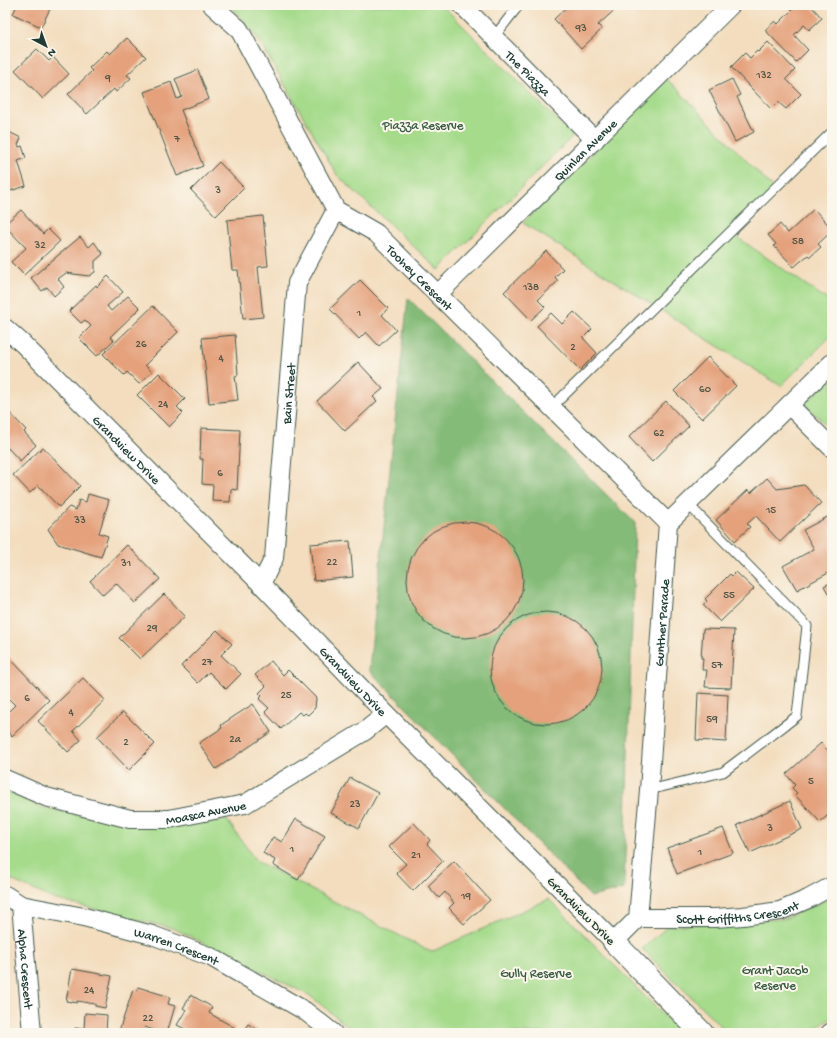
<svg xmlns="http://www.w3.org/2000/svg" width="837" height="1038" font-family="'Gochi Hand',sans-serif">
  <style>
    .green { fill: #a6db8c; stroke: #628c60 }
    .forest { fill: #84bb78; stroke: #527c56 }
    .building { fill: #e4a17b }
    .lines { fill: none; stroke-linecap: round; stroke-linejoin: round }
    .lane-casing { stroke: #3f5549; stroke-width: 11 }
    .street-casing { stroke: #3f5549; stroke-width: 20 }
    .secondary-casing { stroke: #3f5549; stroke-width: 24 }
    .lane { stroke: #fff; stroke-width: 9 }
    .street { stroke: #fff; stroke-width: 18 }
    .secondary { stroke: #fff; stroke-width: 22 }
    .labels { text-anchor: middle; stroke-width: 4; stroke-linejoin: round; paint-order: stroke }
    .number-label { font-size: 11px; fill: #505646 }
    .street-label { font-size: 13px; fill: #1f3d34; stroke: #fbf7ec }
    .park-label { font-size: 13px; fill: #3a5d46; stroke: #fbf7ec }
  </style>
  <rect width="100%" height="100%" fill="#fbf7ec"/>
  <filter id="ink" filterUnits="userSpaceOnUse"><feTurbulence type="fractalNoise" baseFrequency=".025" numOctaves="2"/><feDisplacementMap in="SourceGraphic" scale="8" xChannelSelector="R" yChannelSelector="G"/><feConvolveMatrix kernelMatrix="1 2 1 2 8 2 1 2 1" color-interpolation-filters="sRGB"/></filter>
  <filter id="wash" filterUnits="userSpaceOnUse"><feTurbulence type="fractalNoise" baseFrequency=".012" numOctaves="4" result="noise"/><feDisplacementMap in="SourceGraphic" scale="16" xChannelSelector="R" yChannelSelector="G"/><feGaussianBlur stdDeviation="0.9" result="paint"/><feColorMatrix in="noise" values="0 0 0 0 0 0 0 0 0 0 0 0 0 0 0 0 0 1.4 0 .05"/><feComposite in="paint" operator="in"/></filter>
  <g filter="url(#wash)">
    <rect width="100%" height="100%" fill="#f3ddbe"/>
    <path class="green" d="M230,5H442L573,136L439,270L337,175L257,37Z
      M667,79L777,192L734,235L832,303V335L781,386L523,223Z
      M832,378V430L804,404Z
      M5,790L46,809L148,826L227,820L256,861L431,952L549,899L681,1033H356L309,995L175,929L53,899L5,877Z
      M832,897V1018L806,1033H728L642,949L668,926L784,919Z"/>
    <path class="forest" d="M408,298L635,523L624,889L591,897L369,670Z"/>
    <g id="blocks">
      <path class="building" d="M17,5H52L41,27L13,14Z
        M569,5H620L598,25L602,29L581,49L554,19Z
        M797,5H810L822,18L809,30L804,25L794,35L808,50L796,62L765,30L775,21L778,24Z
        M127,38L146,57L127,75L131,78L116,92L114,89L87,114L68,94L92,71L89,68L107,51L110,54Z
        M768,42L795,70L786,79L801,94L786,109L778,102L771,109L731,67L745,53L750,58L757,51L758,52Z
        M37,49L49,61L53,57L69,74L43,99L15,70Z
        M198,70L209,99L181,110L203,166L177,176L144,92L171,82L177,99L182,97L175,79Z
        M732,79L740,95L737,97L754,132L735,142L709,90Z
        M7,131L21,138L18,145L19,147L22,146L26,158L18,161L26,186L7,192L5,186V133L6,134Z
        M219,162L244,188L216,216L191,190Z
        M814,209L832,229V231L818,244L821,247L810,257L808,255L794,267L774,246L776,244L768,235L780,224L788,233Z
        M21,210L43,234L48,229L60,241L24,275L11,262L26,248L5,226V224Z
        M263,216L268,266L258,267L263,317L243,319L238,270H232L227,220Z
        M80,237L89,247L94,242L103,254L95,261V272L89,276L66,273L58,279L64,287L54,296L47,287L42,291L31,278Z
        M546,251L563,269L555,277L558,281L538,300L545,307L531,320L504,292Z
        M108,276L123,292L107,306L111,311L128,296L140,308L110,337L114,340L97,356L79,338L91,326L85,320L81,323L69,311L96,285L97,287Z
        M360,280L388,308L382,315L396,330L379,346L366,332L359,339L330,309Z
        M153,306L178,332L145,365L152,372L139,384L127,372L124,375L103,354Z
        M574,312L592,329L583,338L597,353L580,370L537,326L551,313L562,324Z
        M235,335L238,375L235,376L238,400L209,403L202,338Z
        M708,357L736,386L702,419L674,391Z
        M358,362L383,389L373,397L377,401L345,431L317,401Z
        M159,373L185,399L177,407L183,413L169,427L137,395Z
        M666,401L689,426L652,462L629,437Z
        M5,408L26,430L24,432L36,445L20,461L8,448L5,451Z
        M201,428L240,430L237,490L231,489L230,502L212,501L213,485L202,484L203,459H200Z
        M43,447L80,486L59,507L38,485L30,493L13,475Z
        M767,478L777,489L804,485L821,503L780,542L756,516L747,524L750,527L735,541L716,520L748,490L751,493Z
        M88,494L109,500L99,533L108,536L101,557L58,544L48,529L69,507L76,510L79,500L86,502Z
        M831,515L832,571L797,590L783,566L814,549L803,530Z
        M407 580a58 58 0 1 1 116 0a58 58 0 1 1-116 0Z
        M350,541L353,577L314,581L310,544Z
        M127,545L160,579L135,603L116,583L103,595L90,581Z
        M736,572L754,589L720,622L703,605L707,601L705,599L730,574L732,576Z
        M832,582V600L824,586Z
        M164,594L185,616L140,659L119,638Z
        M490 668a56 56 0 1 1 112 0a56 56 0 1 1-112 0Z
        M703,629L734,630L731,688L705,687L707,670H702L703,658H701Z
        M217,630L232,644L221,655L241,674L226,689L209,672L198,683L181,666Z
        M9,657L49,700L12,736L5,728V715L15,705L5,695V661Z
        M271,661L283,675L288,670L316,698L315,708L308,715L305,713L303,715L299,712L281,729L265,712L269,708L259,699L262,696L259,693L266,686L255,675Z
        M83,678L105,700L73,731L81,740L68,752L38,721Z
        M698,693L728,695L726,742L696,740Z
        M253,704L271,732L216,769L199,743L222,728L221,725Z
        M123,712L155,744L129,770L97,737Z
        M821,743L832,755V812L820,822L795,795L797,793L792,788L795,785L786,774Z
        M350,778L378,793L359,828L331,813Z
        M790,801L802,829L750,853L737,825Z
        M296,819L325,836L298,880L273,865L275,860L263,853L273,837L282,842Z
        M414,823L430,840L427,844L443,861L413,891L396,873L406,864L389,847Z
        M723,828L733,853L677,874L667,848Z
        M454,861L490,900L464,924L449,908L454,903L445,892L439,898L428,886Z
        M72,969L112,976L105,1008L95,1006V1004L77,1001V1003L66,1001Z
        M138,987L170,997L168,1004L175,1006L167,1033H162L145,1027L143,1033H125L119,1031L133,990L137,991Z
        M191,995L212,1007L209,1013L235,1028L233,1033H183L185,1029L177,1025L186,1010L183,1008Z
        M85,1013L107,1015L106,1033H74L75,1028L84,1029Z
        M248,1024L263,1033H242Z"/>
    </g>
  </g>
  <g filter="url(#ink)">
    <use href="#blocks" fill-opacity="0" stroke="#3f5549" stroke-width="1"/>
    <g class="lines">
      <defs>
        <path id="lane" d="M494,37L519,5
          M552,407L832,132
          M649,790L723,772L797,716L807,626L688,504"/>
        <g id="street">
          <path id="s1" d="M212,5L239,29L336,210L376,233L668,523"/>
          <path id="s2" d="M462,5L595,140"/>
          <path id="s3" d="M438,294L731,5"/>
          <path id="s4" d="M5,328L23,344L261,584L386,714L614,942L638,918L649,790L668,523L832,363"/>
          <path d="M789,405L832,448"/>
          <path id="s5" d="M261,584L274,558L297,283L336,210"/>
          <path id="s6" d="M5,779L46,797L130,819H169L245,804L365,731L386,714"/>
          <path id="s7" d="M5,895L21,905L84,917L152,935L211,957L305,1011L333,1033"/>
          <path id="s8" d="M21,905L32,1033"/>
          <path id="s9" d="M638,918H715L743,916L780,911L808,899L832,886"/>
          <path d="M830,1033L832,1032"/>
        </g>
        <path id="secondary" d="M614,942L702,1033"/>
      </defs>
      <use href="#lane" class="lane-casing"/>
      <use href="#street" class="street-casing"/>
      <use href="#secondary" class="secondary-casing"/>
      <use href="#lane" class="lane"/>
      <use href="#street" class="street"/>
      <use href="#secondary" class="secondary"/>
    </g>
  </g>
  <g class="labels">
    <g class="number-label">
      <text x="581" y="31">93</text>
      <text x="764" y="78">132</text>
      <text x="108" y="81">9</text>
      <text x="177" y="142">7</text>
      <text x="218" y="193">3</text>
      <text x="798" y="244">58</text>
      <text x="40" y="248">32</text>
      <text x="531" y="290">138</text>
      <text x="359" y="316">1</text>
      <text x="141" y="347">26</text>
      <text x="573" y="350">2</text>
      <text x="221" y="361">4</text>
      <text x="705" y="392">60</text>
      <text x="163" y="407">24</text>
      <text x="659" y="436">62</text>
      <text x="220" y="476">6</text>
      <text x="771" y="513">15</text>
      <text x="80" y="523">33</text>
      <text x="332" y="565">22</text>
      <text x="126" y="566">31</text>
      <text x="729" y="598">55</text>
      <text x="152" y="631">29</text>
      <text x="207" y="665">27</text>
      <text x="717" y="668">57</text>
      <text x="286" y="698">25</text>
      <text x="27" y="701">6</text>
      <text x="71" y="715">4</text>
      <text x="712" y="722">59</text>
      <text x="235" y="742">2a</text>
      <text x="126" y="745">2</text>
      <text x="811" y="784">5</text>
      <text x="355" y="807">23</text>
      <text x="770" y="831">3</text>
      <text x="292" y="852">1</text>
      <text x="700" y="855">1</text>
      <text x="416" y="858">21</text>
      <text x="466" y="899">19</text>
      <text x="89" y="993">24</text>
      <text x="148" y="1021">22</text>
    </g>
    <g class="street-label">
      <text dy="5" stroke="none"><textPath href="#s2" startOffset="95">The Piazza</textPath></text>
      <text dy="5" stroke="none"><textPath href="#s3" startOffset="206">Quinlan Avenue</textPath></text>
      <text dy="5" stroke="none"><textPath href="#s1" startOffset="350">Toohey Crescent</textPath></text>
      <text dy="5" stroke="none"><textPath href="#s5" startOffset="194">Bain Street</textPath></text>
      <text dy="5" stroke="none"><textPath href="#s4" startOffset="172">Grandview Drive</textPath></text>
      <text dy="5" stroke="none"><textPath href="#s4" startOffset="1195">Gunther Parade</textPath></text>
      <text dy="5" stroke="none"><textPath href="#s4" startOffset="496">Grandview Drive</textPath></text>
      <text dy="5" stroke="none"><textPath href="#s6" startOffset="208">Moasca Avenue</textPath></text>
      <text transform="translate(582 910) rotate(45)" y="5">Grandview Drive</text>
      <text dy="5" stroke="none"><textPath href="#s9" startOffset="100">Scott Griffiths Crescent</textPath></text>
      <text dy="5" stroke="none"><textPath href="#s7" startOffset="180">Warren Crescent</textPath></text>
      <text dy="5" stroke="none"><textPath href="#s8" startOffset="64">Alpha Crescent</textPath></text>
    </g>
    <g class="park-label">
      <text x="423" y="129">Piazza Reserve</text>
      <text x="775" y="974">Grant Jacob<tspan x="775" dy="15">Reserve</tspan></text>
      <text x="536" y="977">Gully Reserve</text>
    </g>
  </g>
  <rect width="837" height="1038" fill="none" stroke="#fbf7ec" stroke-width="20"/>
  <g transform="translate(46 46) rotate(139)" stroke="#fbf7ec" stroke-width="3" paint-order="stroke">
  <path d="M0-3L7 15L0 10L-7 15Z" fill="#1f3d34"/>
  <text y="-6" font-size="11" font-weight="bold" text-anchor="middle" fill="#1f3d34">N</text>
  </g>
</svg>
